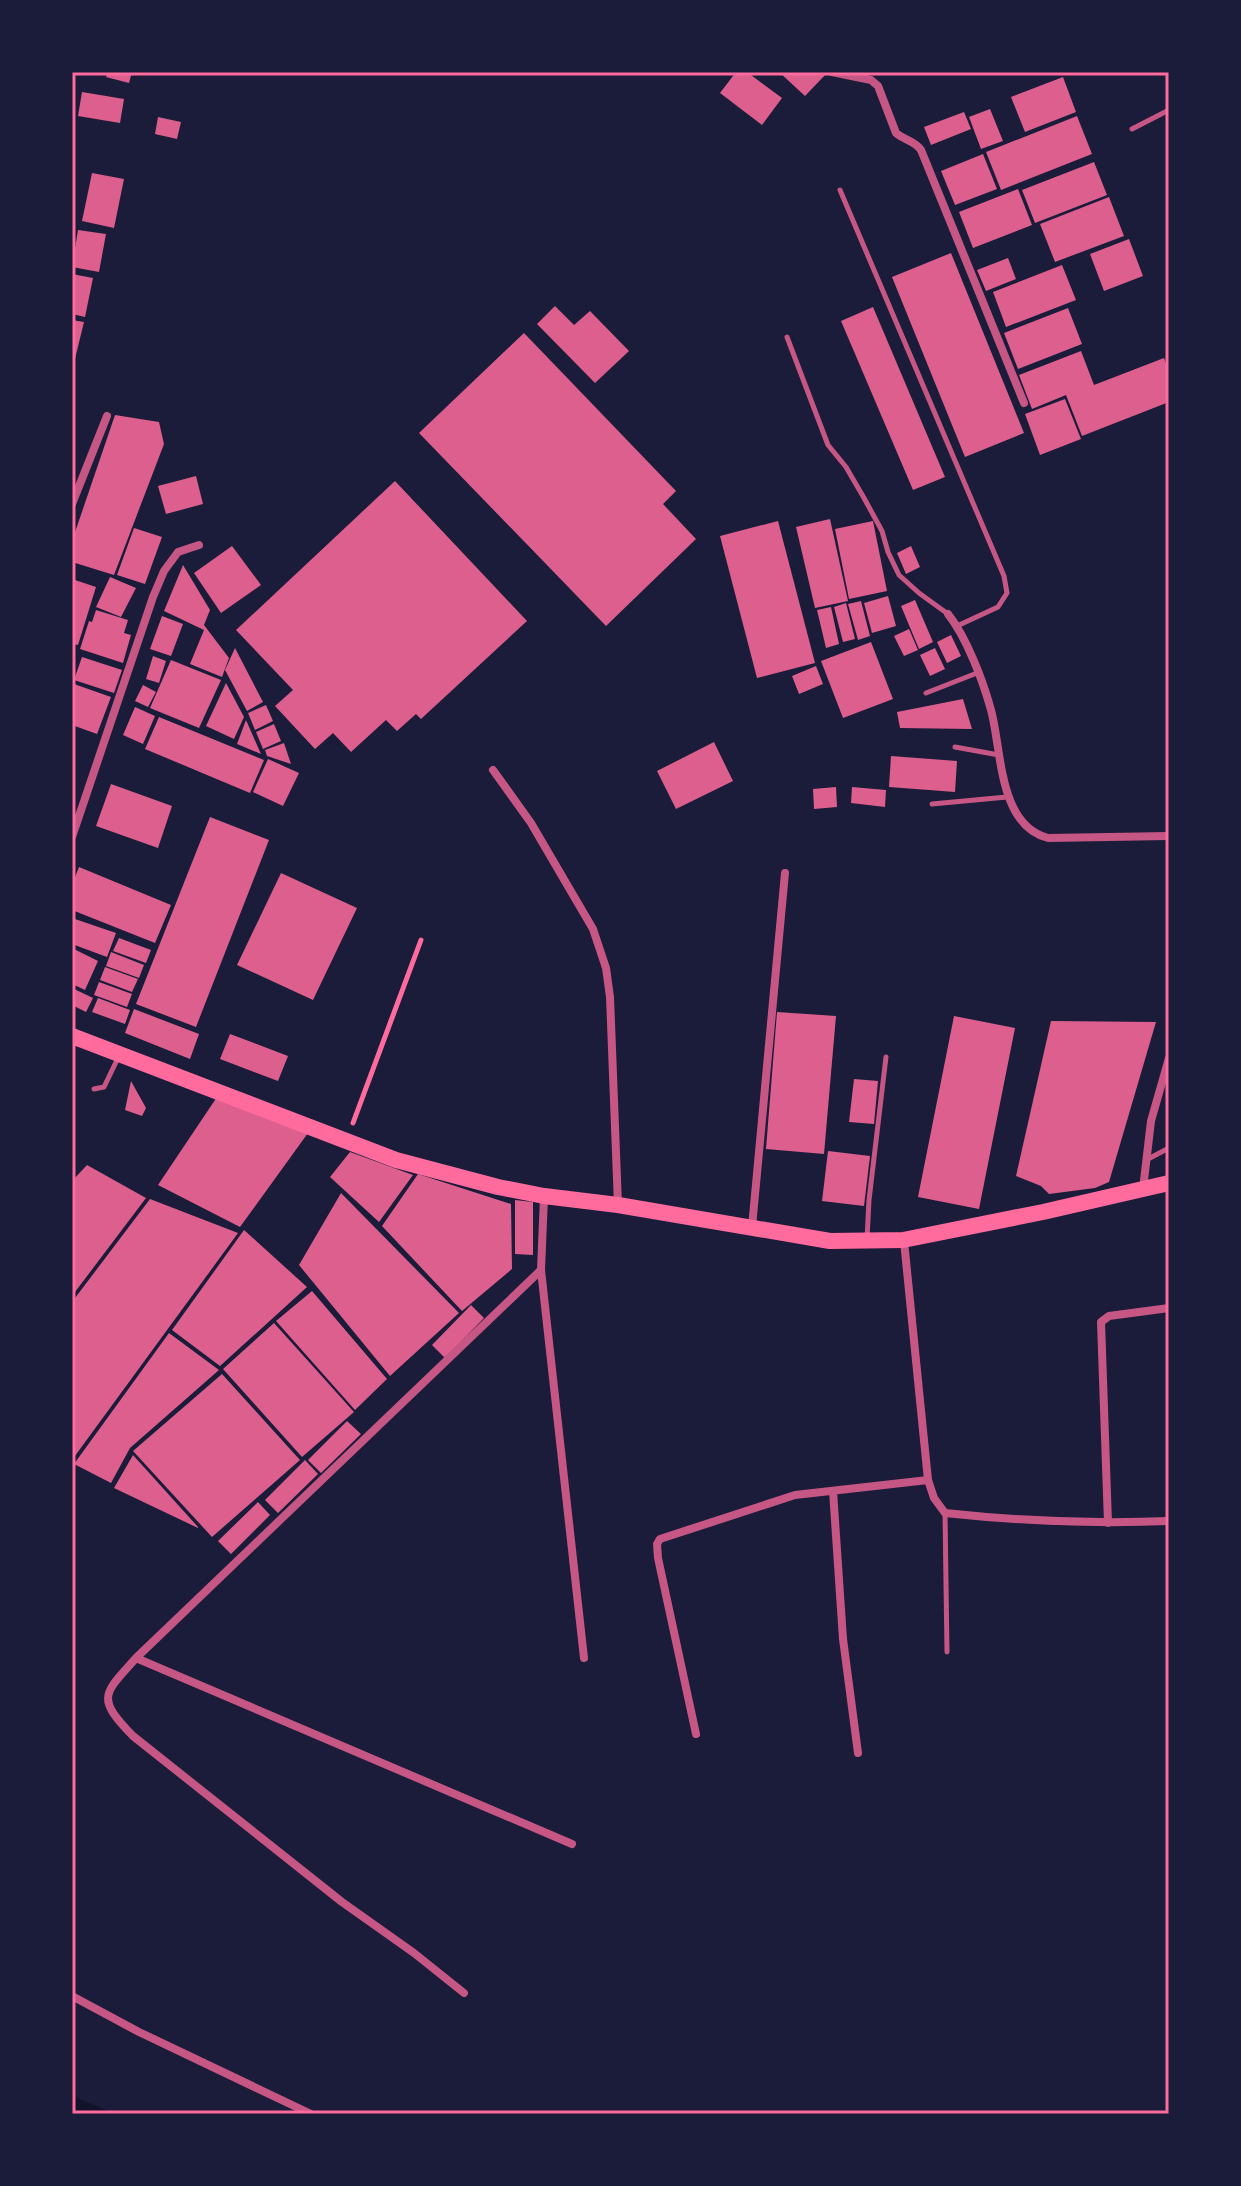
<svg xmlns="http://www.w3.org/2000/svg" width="1241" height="2186" font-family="Roboto,sans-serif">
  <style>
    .water { fill: #12122b }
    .building { fill: #dd5f8e }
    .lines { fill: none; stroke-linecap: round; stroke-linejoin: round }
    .path { stroke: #ff6b9d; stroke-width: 5 }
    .service { stroke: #c65784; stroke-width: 5 }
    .minor { stroke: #c65784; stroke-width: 8 }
    .secondary { stroke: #ff6b9d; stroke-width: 16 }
    .neatline { fill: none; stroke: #ff6b9d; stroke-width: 3 }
  </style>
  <rect width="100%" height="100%" fill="#1b1b3a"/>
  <path class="water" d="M72,2096L116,2114H72Z"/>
  <path class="building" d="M108,72H132L129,83L106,77Z
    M736,72H747L782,98L762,125L720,93Z
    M779,72H828L805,96Z
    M1063,77L1076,112L1025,132L1011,97Z
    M82,92L124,99L120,123L78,116Z
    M990,109L1003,141L981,149L969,117Z
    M964,112L971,129L931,145L924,127Z
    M1077,116L1092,154L1001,190L986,152Z
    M158,117L181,122L177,139L155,134Z
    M983,154L997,189L955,205L941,171Z
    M1094,162L1107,195L1035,223L1022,190Z
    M92,173L124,179L114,228L82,221Z
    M1018,189L1032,225L973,248L959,212Z
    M1109,197L1124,236L1055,262L1040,224Z
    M78,230L106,234L99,272L72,267Z
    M1129,239L1143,276L1104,291L1090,254Z
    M951,253L1024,433L965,457L892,277Z
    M1008,258L1016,279L986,291L977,270Z
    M1062,265L1076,300L1006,327L993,292Z
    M72,274L93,278L85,317L72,314Z
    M555,306L574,325L590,311L629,351L595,383L537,324Z
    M873,307L945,477L913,490L841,321Z
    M1068,308L1082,344L1018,369L1004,333Z
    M72,320L84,322L73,367H72Z
    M524,333L676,491L663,504L696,539L606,626L419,433Z
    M1081,351L1094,385L1164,358L1169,371V402L1082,436L1066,395L1032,409L1019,375Z
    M1065,399L1081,439L1040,455L1025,414Z
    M115,415L159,422L164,444L114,575L72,562V541Z
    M196,476L203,504L166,514L158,486Z
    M395,481L527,621L421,719L416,714L397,731L386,720L351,752L333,733L315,749L275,706L293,690L236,630Z
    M830,519L848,601L815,608L796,527Z
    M778,521L815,663L757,678L720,536Z
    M873,521L887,591L849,599L835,529Z
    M134,528L162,537L145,584L117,575Z
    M232,546L261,585L221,613L194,573Z
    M911,546L920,567L906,574L897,553Z
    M183,565L210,610L204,625L229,658L222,677L190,664L204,630L164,611Z
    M110,577L136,588L121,617L96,607Z
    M72,579L96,587L78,645L72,644Z
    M888,596L896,626L872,633L864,603Z
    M915,600L933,642L919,649L901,606Z
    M861,601L870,636L858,640L848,604Z
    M846,603L855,639L843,642L834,607Z
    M831,607L839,644L826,648L817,610Z
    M96,610L128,620L124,633L131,635L123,663L80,649L89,621L92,622Z
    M162,616L183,624L171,656L150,649Z
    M909,629L918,650L904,656L894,636Z
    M951,635L961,656L947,663L937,642Z
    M871,642L893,699L843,718L821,661Z
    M235,648L263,702L247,711L225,670Z
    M935,648L945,669L930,676L920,655Z
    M153,656L166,661L159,683L146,679Z
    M82,657L122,670L114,693L74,680Z
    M171,660L221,680L199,728L150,708Z
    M816,666L823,684L799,694L792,676Z
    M226,683L244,717L234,739L206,726Z
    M74,684L111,697L97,734L72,725V689Z
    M143,685L156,692L148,707L135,701Z
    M963,699L972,729L900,728L897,712Z
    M266,705L273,721L255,730L248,713Z
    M135,707L155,716L143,744L123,735Z
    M159,717L264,760L250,793L145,749Z
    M246,720L261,754L237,744Z
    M274,724L281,741L263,749L256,732Z
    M714,742L733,781L676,809L657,771Z
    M284,743L291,764L267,756L265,750Z
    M891,756L957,761L955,792L889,787Z
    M268,759L299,773L283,806L253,792Z
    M111,784L172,806L158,848L96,826Z
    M836,787L837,807L814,809L813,789Z
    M852,787L886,790L885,807L851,803Z
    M210,817L269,840L196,1027L136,1004Z
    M79,867L171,905L155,943L72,910V885Z
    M281,873L357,908L313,1000L237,965Z
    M72,918L116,933L107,957L72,944Z
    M119,938L151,950L146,963L113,951Z
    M72,948L98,961L85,990L72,984Z
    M111,952L144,965L139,978L106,966Z
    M105,967L138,979L132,992L100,980Z
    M99,982L132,994L127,1007L94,995Z
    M72,988L93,998L86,1012L72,1005Z
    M98,998L130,1010L125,1024L92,1012Z
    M134,1009L199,1034L190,1059L125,1033Z
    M777,1012L836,1016L824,1154L766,1149Z
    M954,1016L1015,1028L979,1209L918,1197Z
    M1051,1021L1156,1022L1109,1182L1095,1188L1049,1194L1041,1186L1016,1176Z
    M230,1034L288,1056L278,1081L220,1059Z
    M854,1079L878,1081L874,1124L849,1122Z
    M131,1081L146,1108L142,1116L125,1110Z
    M221,1091L308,1133L240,1227L158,1185Z
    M828,1151L870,1156L864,1206L822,1201Z
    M350,1152L413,1175L379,1222L330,1177Z
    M87,1165L146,1198L72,1296V1181Z
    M418,1174L511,1204L512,1269L462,1311L382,1226Z
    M341,1193L459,1313L390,1376L299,1265Z
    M150,1199L238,1233L72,1460V1302Z
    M515,1200L533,1202V1255L515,1254Z
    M244,1230L307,1287L220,1366L172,1330Z
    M312,1291L387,1379L355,1410L276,1321Z
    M471,1305L484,1318L445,1358L432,1345Z
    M274,1323L354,1412L302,1457L223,1369Z
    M169,1333L219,1370L130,1448L111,1483L74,1464Z
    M222,1374L300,1460L212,1537L133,1451Z
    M347,1421L361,1434L321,1473L308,1460Z
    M133,1455L198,1527V1528L114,1488Z
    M305,1460L318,1474L278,1513L265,1500Z
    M258,1502L270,1515L231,1554L218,1541Z"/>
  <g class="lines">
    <path class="path" d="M353,1123L421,940"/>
    <path class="service" d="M1132,129L1169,110
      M840,190L1004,576L1007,593L998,607L957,626
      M787,337L828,445L846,467L864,498L882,531L888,552L899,575L919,593L948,614
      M926,693L977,673
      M955,747L999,755
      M932,804L1007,797
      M94,1089L104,1087L118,1058
      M1148,1159L1169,1148
      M867,1239L869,1200L886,1057
      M945,1513L947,1652"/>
    <path class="minor" d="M832,72L871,80L878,86L896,133C904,140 915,141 921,150L1024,403
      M72,504L107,416
      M948,614C967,638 983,681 991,710C1002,750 998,825 1048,838L1169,836
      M493,770L531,823L593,929L606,968L610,997L618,1205
      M72,837L153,597L164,571L178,552L199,545
      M1143,1189L1151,1121L1169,1058
      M544,1197L541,1270L584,1658
      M752,1227L785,873
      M904,1241L928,1480L934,1498L945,1513C1019,1521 1094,1524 1169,1521
      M833,1491L843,1639L858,1753
      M1108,1523L1101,1322L1109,1316L1169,1308
      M136,1658L572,1844
      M696,1734L658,1558L657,1544L660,1539L795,1495L928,1480
      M464,1993L414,1953L342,1902L133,1736C95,1697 104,1694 136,1658L541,1270
      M72,1996L139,2032L311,2114"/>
    <path class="secondary" d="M72,1036L396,1160L498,1187L544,1196L618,1205L830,1241L903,1240L1043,1212L1169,1183"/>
  </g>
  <rect width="1241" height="2186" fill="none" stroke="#1b1b3a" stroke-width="148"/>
  <rect x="74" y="74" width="1093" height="2038" class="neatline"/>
</svg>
